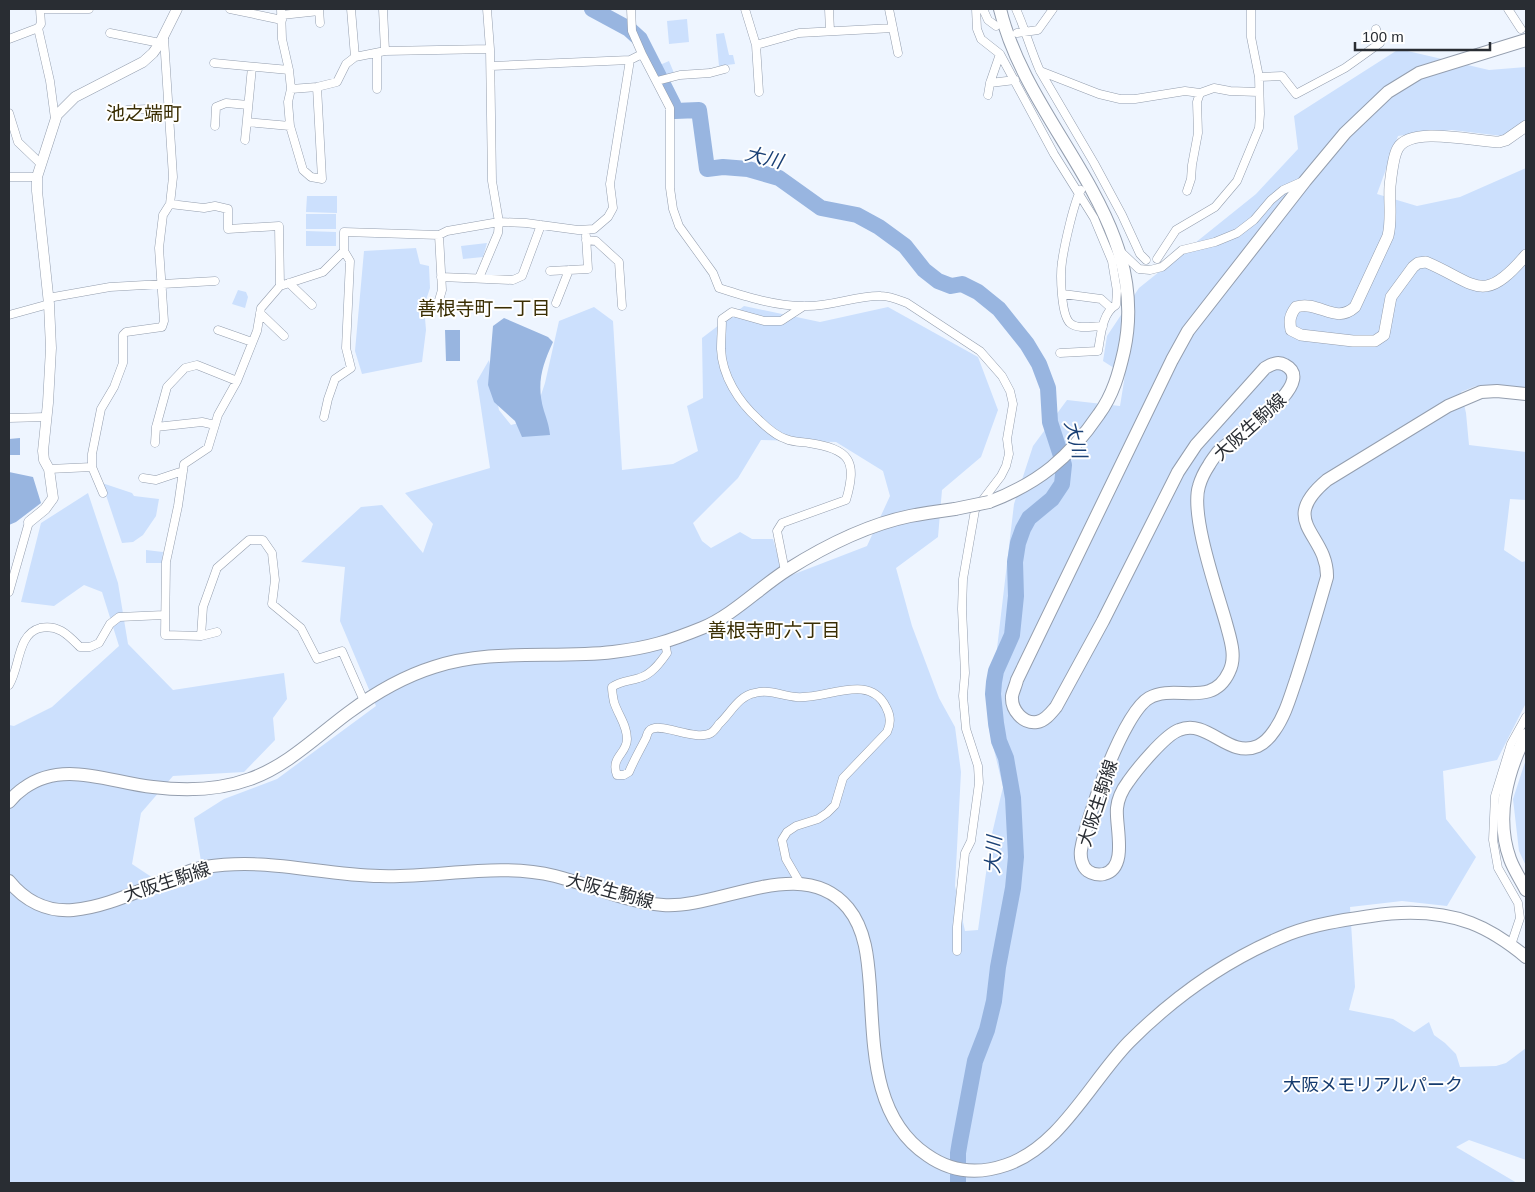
<svg xmlns="http://www.w3.org/2000/svg" width="1535" height="1192" font-family="Arial,'Noto Sans JP',sans-serif">
  <style>
    .green { fill: #cce0fd; fill-rule: evenodd }
    .water { fill: #98b5e0 }
    .lines { fill: none; stroke-linecap: round; stroke-linejoin: round }
    .river { stroke: #98b5e0; stroke-width: 16 }
    .minor-casing { stroke: #949eae; stroke-width: 9 }
    .tertiary-casing { stroke: #949eae; stroke-width: 11 }
    .secondary-casing { stroke: #949eae; stroke-width: 12 }
    .primary-casing { stroke: #949eae; stroke-width: 14 }
    .minor { stroke: #fff; stroke-width: 8 }
    .tertiary { stroke: #fff; stroke-width: 10 }
    .secondary { stroke: #fff; stroke-width: 11 }
    .primary { stroke: #fff; stroke-width: 12 }
    .primary-bridge-casing { stroke: #949eae; stroke-width: 14; stroke-linecap: butt }
    .primary-bridge { stroke: #fff; stroke-width: 12 }
    .labels { text-anchor: middle; stroke-width: 4; stroke-linejoin: round; paint-order: stroke }
    .street-label { font-size: 18px; fill: #292d33; stroke: #fff }
    .park-label { font-size: 18px; fill: #153b6e; stroke: #fff }
    .neighbourhood-label { font-size: 19px; fill: #3a2e03; stroke: #fff }
    .water-label { font-size: 19px; font-style: italic; fill: #1b4175; stroke: #fff }
  </style>
  <rect width="100%" height="100%" fill="#eef5ff"/>
  <path class="green" d="M687,19L689,42L669,44L667,21Z
    M724,33L729,55H733L735,64L719,66L716,34Z
    M1399,49L1489,70L1526,67V120L1502,136L1452,130L1417,133L1398,136L1377,194L1417,206L1460,197L1526,168V389L1476,386L1461,392L1466,413L1469,445L1526,452V500L1510,499L1504,550L1522,562L1526,561V703L1497,760L1443,771L1446,819L1476,857L1447,906L1402,901L1350,907L1355,987L1349,1010L1393,1019L1414,1032L1429,1022L1434,1035L1445,1043L1456,1054L1460,1067L1496,1066L1506,1063L1526,1048V1160L1469,1140L1456,1147L1517,1183H9V725L14,726L52,707L119,646L102,592L84,585L54,606L21,602L41,523L88,493L118,583L128,644L173,690L284,673L287,699L273,718L275,740L244,772L173,776L141,813L132,864L171,890L204,880L194,818L224,799L277,779L376,706L340,621L345,567L301,562L361,507L382,505L423,553L433,524L405,493L490,468L477,381L489,360L499,410L511,425L533,419L545,383L559,321L594,307L613,321L622,470L673,464L698,451L687,406L703,398L702,338L744,306L820,322L888,307L978,357L998,410L981,457L942,490L938,537L896,568L912,626L939,698L955,727L961,772L955,886L965,931L978,930L991,838L1003,787L988,725L1014,504L1033,446L1067,400L1120,406L1125,375L1103,361L1107,336L1139,288L1256,194L1298,149L1294,116ZM761,440L836,442L883,471L890,496L867,546L784,578L773,539H752L740,532L711,548L702,541L693,523L738,478Z
    M669,61L674,73L660,79L655,67Z
    M307,196H337V213L306,212Z
    M306,214H336V229H306Z
    M306,231L336,232V246H306Z
    M487,243L483,257L463,259L461,246Z
    M416,248L420,264L429,266L430,288L424,306L426,330L422,362L362,374L355,351L364,251Z
    M238,290L246,292L248,297L245,308L232,304Z
    M102,483L132,493L134,496L159,499L156,516L143,535L133,542L122,543Z
    M146,550L163,552L162,563H146Z
    M1526,759V866L1519,851L1513,799Z"/>
  <path class="water" d="M504,318L548,337L553,342C542,366 536,384 544,411C547,420 549,426 550,435L522,437L515,421L494,402L488,385L493,326Z
    M445,330H460V361H446Z
    M20,438V455H9V439Z
    M9,472L33,477L41,503L16,522L9,525Z"/>
  <g class="lines">
    <path class="river" d="M592,9L629,29L640,39L673,104L675,111L699,110L707,169L723,167L748,169L779,178L821,208L857,215L879,227L905,246L924,270L938,281L951,286L962,284L978,292L999,309L1027,344L1039,364L1048,388L1050,422L1064,465L1062,484L1052,499L1029,518L1023,529L1018,543L1015,562L1016,596L1012,635L996,671L994,682L993,694L996,723L999,741L1006,758L1013,798L1016,857L1013,888L998,967L994,1001L987,1030L975,1061L960,1141L958,1153V1183"/>
    <defs>
      <path id="minor" d="M40,9H89
        M230,9L282,20
        M281,9L282,39L289,70L291,89L288,102L290,126L303,170L311,177L322,179L317,87
        M319,9L320,23
        M351,9L355,57
        M383,9L385,51
        M631,9L632,31L642,54L670,108V188L673,209L679,226L713,273L719,288C747,297 775,306 805,306C831,307 857,295 881,296C890,296 899,300 907,303L980,351L1002,376L1010,391L1013,404L1007,439L1009,454L1006,466L1001,476L975,510L963,579L962,609L965,673L963,696L966,729L978,766L979,783L971,841L965,853L957,927V951
        M745,9L756,45L759,92
        M829,9L830,31
        M889,9L898,53
        M976,9L977,29L981,39L1000,54L1054,154L1094,218L1112,261L1117,291L1116,305C1102,313 1101,335 1098,351L1060,353
        M983,9L988,20L996,26
        M1016,9C1025,29 1031,51 1040,71L1099,94L1120,99H1135L1185,91L1200,93
        M1508,9L1521,29
        M282,15L319,11
        M38,28L50,81L55,119
        M110,33L160,43
        M1017,33L1038,30L1053,9
        M9,39L38,28L41,24L40,9
        M756,45L799,33L893,28
        M377,53V89
        M214,63L289,70
        M491,66L630,60
        M1040,71L1094,163L1122,215L1140,254L1146,260
        M1259,77L1282,76L1296,94L1345,68L1380,43L1376,29
        M657,81L680,75L710,73L725,69
        M990,83L1015,80
        M291,89L317,87L337,82L346,64L355,57L385,51L490,49
        M988,95L990,83L1000,54
        M127,110L168,108
        M9,113L18,142L41,164
        M247,122L290,126
        M215,126L216,107L226,103L248,105
        M245,140L252,67
        M9,177H37
        M1081,190C1074,201 1064,247 1062,262C1060,274 1061,315 1070,323C1078,330 1093,326 1103,326
        M1187,191L1191,179L1192,165L1198,133L1197,102L1200,93L1214,88L1230,91L1258,92
        M170,204L204,208L215,206L228,209V229L279,226L280,286
        M439,235L447,231L499,222L492,181L490,49L487,9
        M586,240L596,241L619,262L622,306
        M1121,252L1139,269L1150,270L1162,267L1182,250L1215,242L1237,233L1254,220L1271,200L1283,190L1301,182
        M1157,259L1176,230L1215,207L1237,181L1259,128L1260,114L1259,77L1251,37V9
        M550,271L588,269L586,236
        M441,277L513,280L522,276L541,225
        M479,278L498,233L499,222L526,223L578,230L594,229L608,217L613,208L610,184L630,60L642,54
        M289,283L312,305
        M1063,294L1101,299L1111,308
        M48,298L110,287L215,281
        M556,303L569,270
        M260,313L284,336
        M9,315L49,304
        M218,330L252,342
        M324,417L328,399L335,379L351,368L346,348L350,261L344,251V232L439,235L442,290L437,307
        M9,418L46,417
        M156,427L202,422L215,425
        M155,443L156,427L167,387L185,368L197,365L237,381
        M49,469L92,467
        M143,478L156,480L183,471
        M103,493L92,467V454L101,409L114,387L123,363V335L126,332L162,327L164,321L159,248L163,215L170,204L173,177L164,38
        M785,571L777,531L782,523L846,500C858,460 849,449 809,443C802,442 793,442 786,439C776,436 766,427 758,419C739,402 722,376 721,349C721,339 722,329 722,319L732,312L764,321H781L804,306
        M9,592L29,522
        M217,632L201,636L165,635L166,562L178,506L184,464L208,448L218,415L237,381L257,331L261,308L280,286L323,272L344,251
        M201,636L203,607L217,568L249,540H263L272,553L275,580L272,604L301,628L317,659L342,651L364,701
        M665,643L667,653C660,663 651,675 639,678C630,681 620,681 612,687C612,692 613,697 614,702C618,715 627,725 627,739C627,754 610,757 617,775H624L629,772C634,760 640,750 646,738C647,736 647,733 649,731C658,720 695,742 711,733C714,731 717,727 719,724C731,713 738,696 755,693C770,689 782,696 796,697C826,700 869,672 886,707C891,716 891,724 887,732L843,778L835,805L827,813L818,819L796,826L787,832L782,840L786,859L800,883
        M9,685C20,668 17,634 40,628C58,624 68,635 80,647H90L99,643L110,624L119,617L164,615
        M1511,945L1520,918L1518,903L1498,868L1493,840L1495,796L1511,744L1526,717"/>
      <path id="tertiary" d="M29,522L45,509L53,498L49,469L44,460L43,451L48,403L51,348L49,304L37,191V177L57,115L75,97L143,62L153,53L160,43L177,9"/>
      <path id="secondary" d="M1526,126L1506,140L1499,142C1477,142 1412,125 1398,148C1393,156 1391,177 1390,186C1389,203 1392,220 1388,236L1355,307C1335,325 1319,300 1296,307C1290,315 1289,320 1291,330L1301,335L1353,341H1375L1384,335L1391,297L1413,267L1418,263L1426,262C1476,283 1482,307 1526,255"/>
      <path id="primary" d="M1526,40L1419,73L1388,92L1345,133L1305,181L1188,331L1172,360L1017,680C1016,685 1013,691 1012,696C1011,710 1023,724 1037,722C1045,721 1051,713 1056,707L1103,621L1178,472L1196,445L1265,368C1272,364 1278,361 1285,365C1321,384 1230,439 1218,452C1215,456 1211,461 1209,465C1205,471 1201,479 1199,486C1190,515 1217,591 1226,623C1230,638 1237,657 1229,672C1212,709 1175,683 1149,698C1123,713 1086,819 1081,850C1080,857 1082,867 1088,871C1092,874 1099,875 1104,874C1129,868 1115,825 1117,808C1118,798 1122,790 1128,782C1137,769 1165,735 1179,730C1208,718 1228,759 1258,746C1264,743 1270,737 1274,731C1285,716 1290,697 1296,680C1307,646 1317,612 1327,577C1328,533 1276,523 1327,480L1448,406L1481,392L1497,391L1526,394
        M989,502C1039,483 1069,458 1099,414C1113,395 1119,373 1124,351C1153,218 1029,130 1000,9
        M1526,735C1507,772 1495,818 1510,859C1514,870 1521,880 1526,890
        M9,802C13,797 18,792 24,788C63,759 111,783 153,787C185,791 220,790 250,779C287,766 317,736 348,713C375,693 402,677 434,667C491,648 555,659 613,652C648,648 670,641 702,628C732,616 760,587 787,570C825,546 866,525 910,516C925,513 940,511 955,509
        M9,881C25,901 47,912 73,910C107,907 139,890 170,879C182,874 193,869 205,867C267,857 320,875 380,876C439,878 497,862 555,876C591,885 625,902 663,905C720,909 803,853 848,908C866,930 868,960 870,987C874,1046 872,1118 927,1155C951,1172 977,1175 1006,1165C1060,1147 1091,1081 1129,1042C1174,997 1229,958 1289,934C1315,924 1344,920 1371,916C1404,911 1439,911 1471,923C1492,931 1509,943 1526,957"/>
    </defs>
    <use href="#minor" class="minor-casing"/>
    <use href="#tertiary" class="tertiary-casing"/>
    <use href="#secondary" class="secondary-casing"/>
    <use href="#primary" class="primary-casing"/>
    <use href="#minor" class="minor"/>
    <use href="#tertiary" class="tertiary"/>
    <use href="#secondary" class="secondary"/>
    <use href="#primary" class="primary"/>
    <defs>
      <path id="primary-bridge" d="M955,509L989,502"/>
    </defs>
    <use href="#primary-bridge" class="primary-bridge-casing"/>
    <use href="#primary-bridge" class="primary-bridge"/>
  </g>
  <g class="labels">
    <g class="street-label">
      <text transform="translate(1250 427) rotate(-42)" y="6">大阪生駒線</text>
      <text transform="translate(1098 803) rotate(-72)" y="6">大阪生駒線</text>
      <text transform="translate(167 882) rotate(-18)" y="6">大阪生駒線</text>
      <text transform="translate(610 891) rotate(15)" y="6">大阪生駒線</text>
    </g>
    <g class="park-label">
      <text x="1373" y="1091">大阪メモリアルパーク</text>
    </g>
    <g class="neighbourhood-label">
      <text x="144" y="120">池之端町</text>
      <text x="484" y="315">善根寺町一丁目</text>
      <text x="774" y="637">善根寺町六丁目</text>
    </g>
    <g class="water-label">
      <text transform="translate(764 157) rotate(14)" y="7">大川</text>
      <text transform="translate(1076 439) rotate(76)" y="7">大川</text>
      <text transform="translate(993 855) rotate(-87)" y="7">大川</text>
    </g>
  </g>
  <rect width="1535" height="1192" fill="none" stroke="#292d33" stroke-width="20"/>
  <path d="M1355 42v8h135v-8" fill="none" stroke="#292d33" stroke-width="2.5"/>
  <text x="1362" y="42" font-size="15" fill="#292d33" stroke="#ffffff" stroke-width="4" paint-order="stroke">100 m</text>
</svg>
